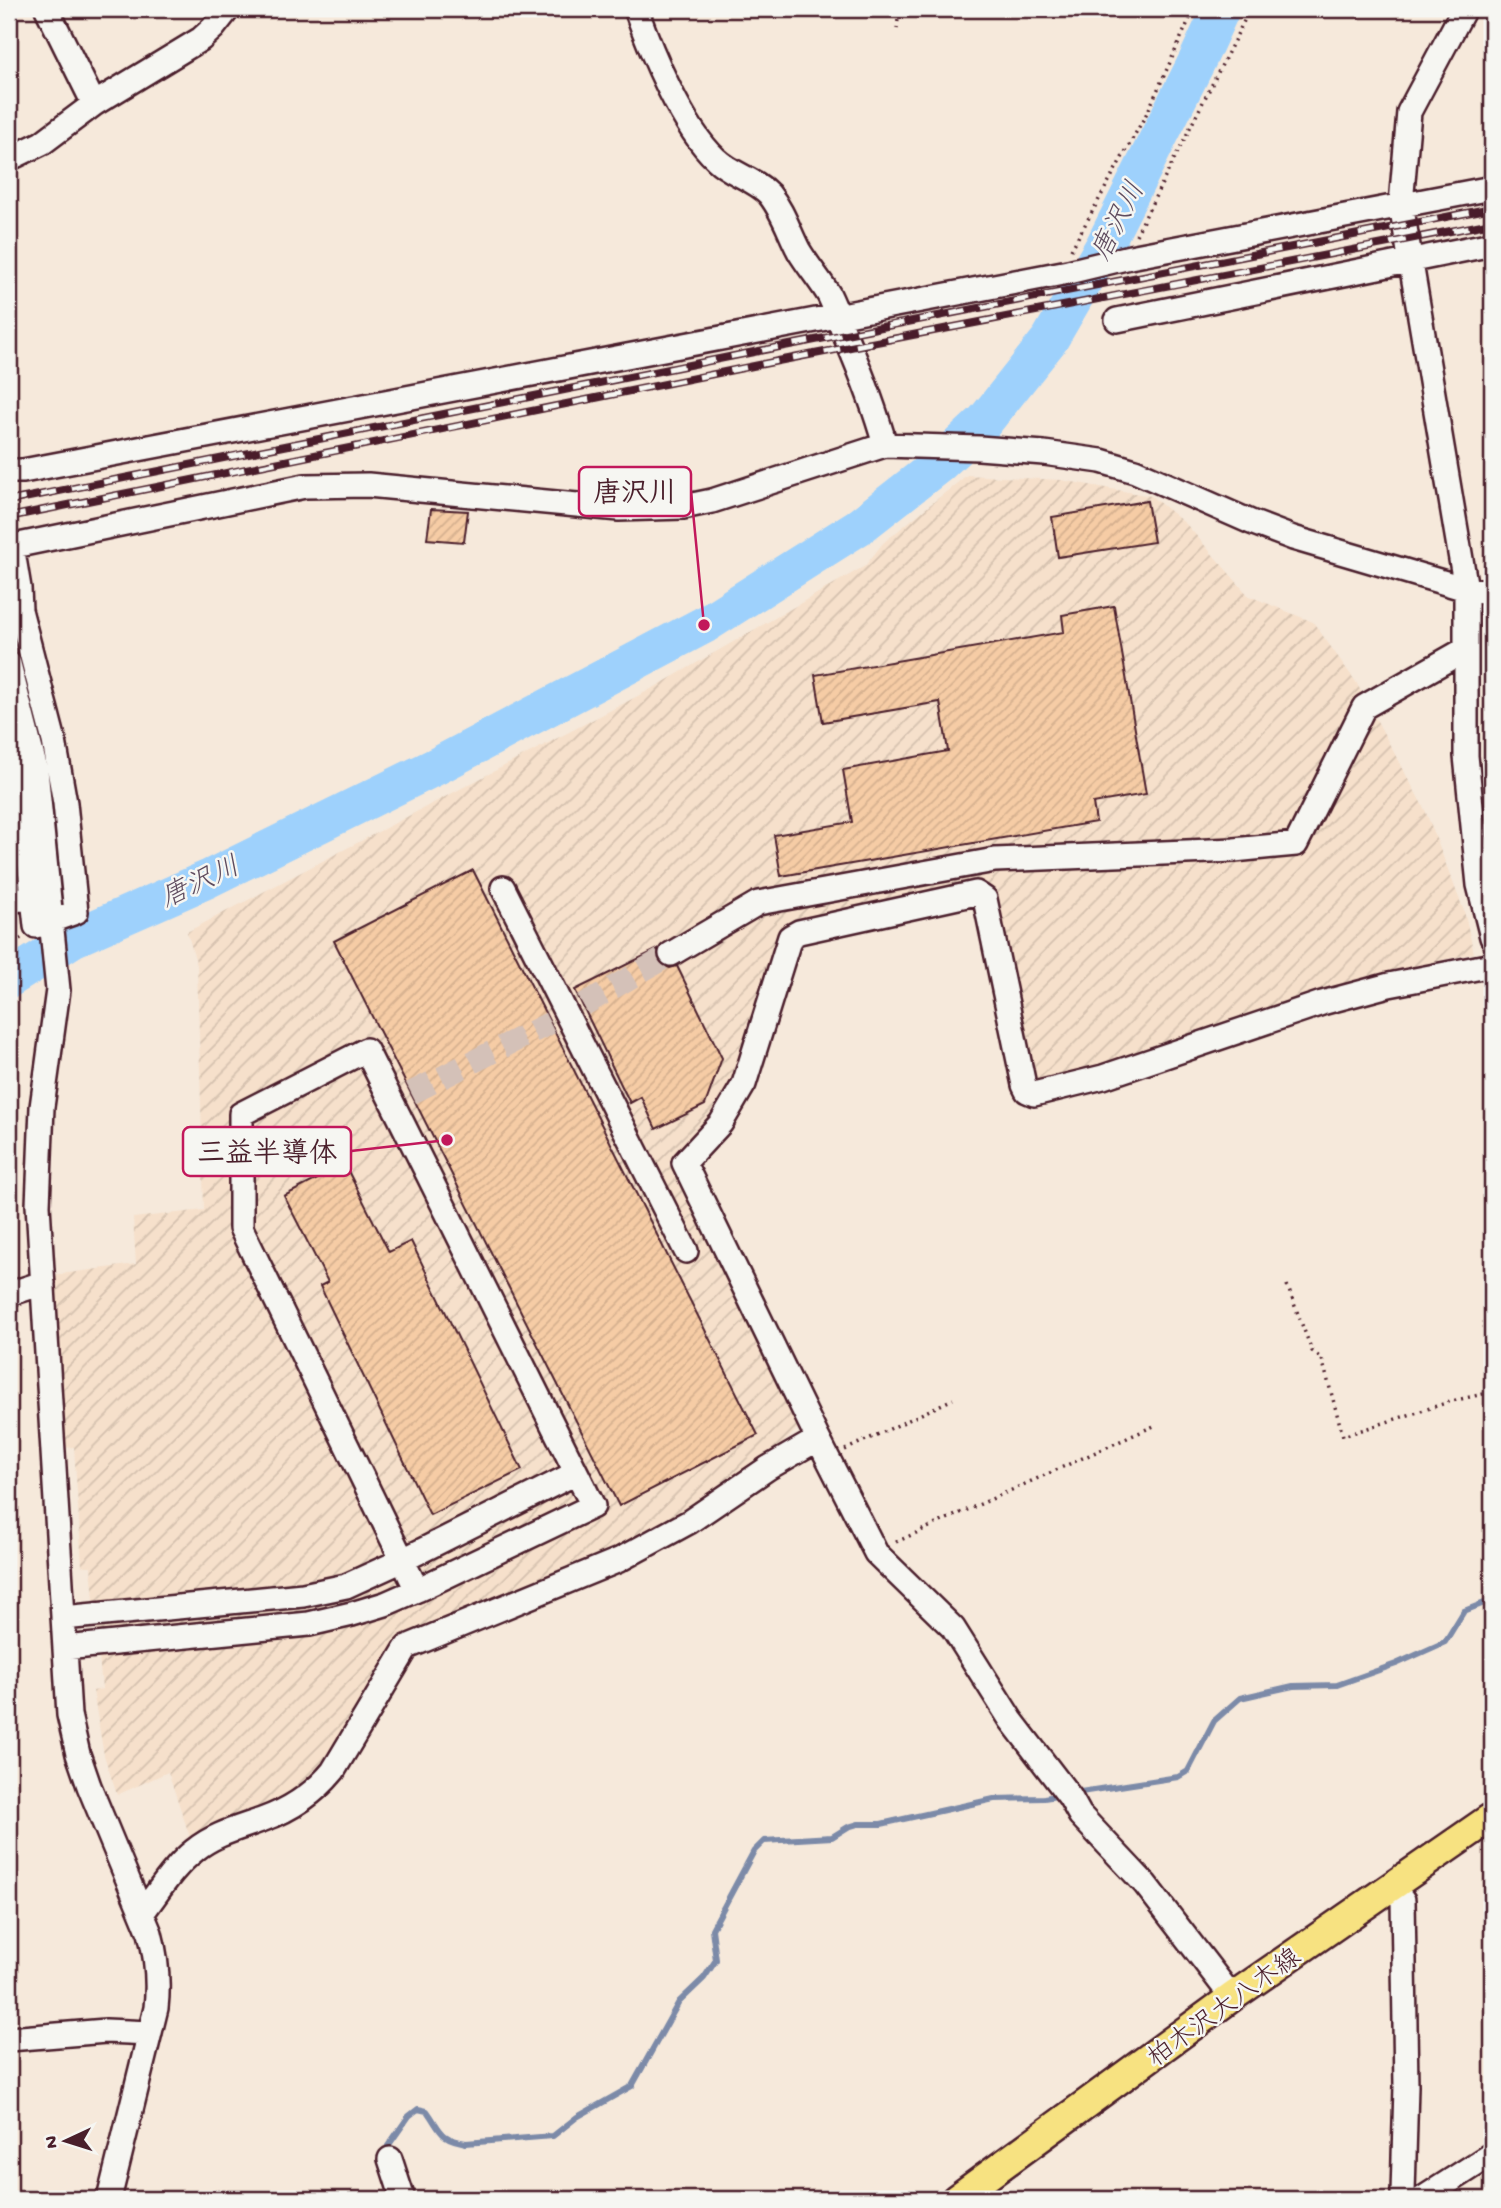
<svg xmlns="http://www.w3.org/2000/svg" width="1501" height="2208" font-family="'Gochi Hand','Klee One',sans-serif">
  <style>
    .industrial { fill: url(#industrial-furrows) }
    .lines { fill: none; stroke-linecap: round; stroke-linejoin: round }
    .stream { stroke: #7c8aa8; stroke-width: 6 }
    .river { stroke: #9ed1fc; stroke-width: 38 }
    .building { fill: url(#building-hatch); stroke: #4a1f2b; stroke-width: 2 }
    .minor-tunnel { stroke: #d4c1b8; stroke-width: 23; stroke-dasharray: 23 11; stroke-linecap: butt }
    .minor-casing { stroke: #4a1f2b; stroke-width: 28 }
    .major-casing { stroke: #4a1f2b; stroke-width: 33 }
    .path { stroke: #4a1f2b; stroke-width: 3.5; stroke-dasharray: 2 5; stroke-linecap: butt }
    .minor { stroke: #f6f6f2; stroke-width: 23 }
    .major { stroke: #f7e281; stroke-width: 28 }
    .rail-casing { stroke: #4a1f2b; stroke-width: 8 }
    .rail { stroke: #f6f6f2; stroke-width: 5; stroke-dasharray: 16; stroke-linecap: butt }
    .labels { text-anchor: middle; stroke-width: 5; stroke-linejoin: round; paint-order: stroke }
    .street-label { font-size: 26px; fill: #4a1f2b; stroke: #f6f6f2 }
    .water-label { font-size: 28px; font-style: italic; fill: #5f4c5f; stroke: #f6f6f2 }
    .leader { fill: none; stroke: #c2185b; stroke-width: 2.5 }
    .callout-dot { fill: #c2185b; stroke: #f6f6f2; stroke-width: 2.5 }
    .callout { fill: #f6f6f2; stroke: #c2185b; stroke-width: 2.5 }
    .callout-label { font-size: 28px; text-anchor: middle; font-weight: bold; fill: #4a1f2b }
  </style>
  <defs>
    <pattern id="industrial-furrows" width="10" height="10" patternUnits="userSpaceOnUse" patternTransform="scale(1.75)"><rect width="10" height="10" fill="#f6e0cb"/><path d="M-1 1l2-2M0 10L10 0M9 11l2-2" fill="none" stroke="#d4c0ae"/></pattern>
    <pattern id="building-hatch" width="6" height="6" patternUnits="userSpaceOnUse" patternTransform="scale(1.75)"><rect width="6" height="6" fill="#f6cca5"/><path d="M-1 1l2-2M0 6l6-6M5 7l2-2" fill="none" stroke="#d4af8e"/></pattern>
  </defs>
  <rect width="100%" height="100%" fill="#f6e9db"/>
  <filter id="ink" filterUnits="userSpaceOnUse"><feTurbulence type="fractalNoise" baseFrequency=".0143" numOctaves="2"/><feDisplacementMap in="SourceGraphic" scale="14" xChannelSelector="R" yChannelSelector="G"/><feConvolveMatrix kernelMatrix="1 2 1 2 8 2 1 2 1" color-interpolation-filters="sRGB"/></filter>
  <g filter="url(#ink)">
    <path class="industrial" d="M967,475L1061,480L1151,496L1187,525L1249,596L1313,622L1356,682L1425,810L1464,911L1474,953L1385,973L1318,991L1039,1085L1030,1080L988,885L792,925L734,1081L715,1117L669,1163L798,1428L764,1463L683,1515L616,1553L403,1640L327,1764L292,1797L191,1840L168,1772L117,1795L104,1755L93,1691L102,1689L91,1566H82L74,1447L62,1448L53,1275L136,1264L133,1218L204,1210L197,965L187,932L655,687L865,566L883,543Z"/>
    <g class="lines">
      <path class="stream" d="M1074,1793L1178,1777L1188,1771L1214,1721L1240,1698L1293,1686L1337,1685L1396,1664L1445,1642L1464,1611L1492,1600
        M388,2146L409,2116L418,2109L427,2111C442,2132 439,2138 466,2143L553,2136L577,2117L632,2086L679,2002L704,1978L716,1960L712,1929L754,1851L764,1841L832,1837L848,1827L858,1824H881L994,1799L1044,1798L1063,1795"/>
      <path class="river" d="M9,979L74,938L208,879L437,766L704,625L860,526L938,465L984,422L1050,339L1104,246L1197,61L1221,9"/>
    </g>
    <path class="building" d="M1147,501L1154,542L1058,557L1052,517Z
      M431,509L468,511L464,542L427,539Z
      M1114,606L1146,794L1093,803L1096,822L781,876L774,835L852,822L843,770L948,751L940,702L823,722L815,675L1064,632L1062,615Z
      M473,870L758,1435L619,1506L334,941Z
      M658,949L659,960L664,966L670,968L677,966L722,1058L705,1105L656,1129L641,1097L630,1103L575,990Z
      M345,1165L389,1252L411,1241L522,1470L430,1515L320,1286L328,1282L284,1196Z"/>
    <g class="lines">
      <path class="minor-tunnel" d="M583,1005L671,954
        M411,1093L550,1023"/>
      <defs>
        <path id="minor" d="M47,9L94,104
          M636,9C651,52 683,129 716,159C731,174 755,179 769,194C783,211 789,232 799,251C808,266 820,280 829,295C836,309 841,325 847,340C862,375 875,409 885,445
          M1464,9L1409,112L1401,204L1466,589V756L1479,885L1492,937
          M9,159L42,143L94,104L201,39L213,28L228,9
          M1117,320L1492,244
          M9,471H23L1068,272L1130,257L1492,188
          M9,547L305,486L368,485L619,509L683,507L712,501L885,445L979,448L1044,453L1101,461L1135,471L1251,522L1293,538L1466,589L1492,592
          M9,664L36,770L58,990L42,1107L38,1205L69,1715L78,1754L89,1786L150,1933C157,1959 159,1981 156,2008L109,2199
          M9,721L24,812L36,926L76,912L65,803L54,741L20,610L19,588L12,546
          M503,888L686,1251
          M9,901L33,897
          M671,954L758,903L995,860L1234,850L1296,844L1364,707L1466,649
          M9,1294L43,1283
          M818,1439L876,1553L953,1628L1011,1720L1070,1797L1080,1815L1145,1884L1232,1997
          M63,1618L303,1595L346,1586L403,1560L576,1473
          M65,1648L309,1624L352,1614L385,1604L417,1590L593,1506L366,1050L241,1114V1228L417,1590
          M1392,1888L1403,1900L1406,2086L1403,2193L1406,2199
          M143,1912C159,1891 174,1866 195,1850C214,1834 240,1828 264,1819C292,1809 314,1794 333,1771L407,1647L619,1560L689,1522L768,1468L818,1439L684,1163L721,1123L744,1084L790,937L799,932L976,893L985,899L1024,1085L1027,1091L1034,1094L1103,1077L1322,1003L1389,985L1492,965
          M9,2039L106,2031L150,2033
          M390,2159L403,2199
          M1422,2199L1492,2154"/>
        <path id="major" d="M956,2199L1232,1997L1492,1817"/>
      </defs>
      <use href="#minor" class="minor-casing"/>
      <use href="#major" class="major-casing"/>
      <path class="path" d="M897,29L899,9
        M1136,235L1250,9
        M1071,250L1149,109L1194,9
        M9,948L21,938
        M1287,1285L1312,1351L1322,1359L1343,1436L1452,1401L1492,1392
        M845,1450L953,1399
        M896,1542L1156,1425"/>
      <use href="#minor" class="minor"/>
      <use href="#major" class="major"/>
      <defs>
        <path id="rail" d="M9,501L774,348L1492,208
          M9,517L778,361L1492,223"/>
      </defs>
      <use href="#rail" class="rail-casing"/>
      <use href="#rail" class="rail"/>
    </g>
  </g>
  <g class="labels">
    <g class="street-label">
      <text transform="translate(1223 2006) rotate(-36)" y="9">柏木沢大八木線</text>
    </g>
    <g class="water-label">
      <text transform="translate(1116 220) rotate(-63)" y="10">唐沢川</text>
      <text transform="translate(199 880) rotate(-25)" y="10">唐沢川</text>
    </g>
  </g>
  <path class="leader" d="M704 625L691 491M447 1140L351 1151"/>
  <g class="callout-dot">
    <circle cx="704" cy="625" r="7"/>
    <circle cx="447" cy="1140" r="7"/>
  </g>
  <g class="callout">
    <rect x="579" y="467" width="112" height="49" rx="7"/>
    <rect x="183" y="1127" width="168" height="49" rx="7"/>
  </g>
  <g class="callout-label">
    <text x="635" y="501">唐沢川</text>
    <text x="267" y="1161">三益半導体</text>
  </g>
  <rect width="1501" height="2208" fill="none" stroke="#f6f6f2" stroke-width="35"/>
  <rect x="18" y="18" width="1466" height="2173" fill="none" stroke="#4a1f2b" stroke-width="2.5" filter="url(#ink)"/>
  <g transform="translate(66 2141) rotate(266)" stroke="#f6f6f2" stroke-width="5" paint-order="stroke">
  <path d="M0-5L12 26L0 18L-12 26Z" fill="#4a1f2b"/>
  <text y="-10" font-size="19" font-weight="bold" text-anchor="middle" fill="#4a1f2b">N</text>
  </g>
</svg>
